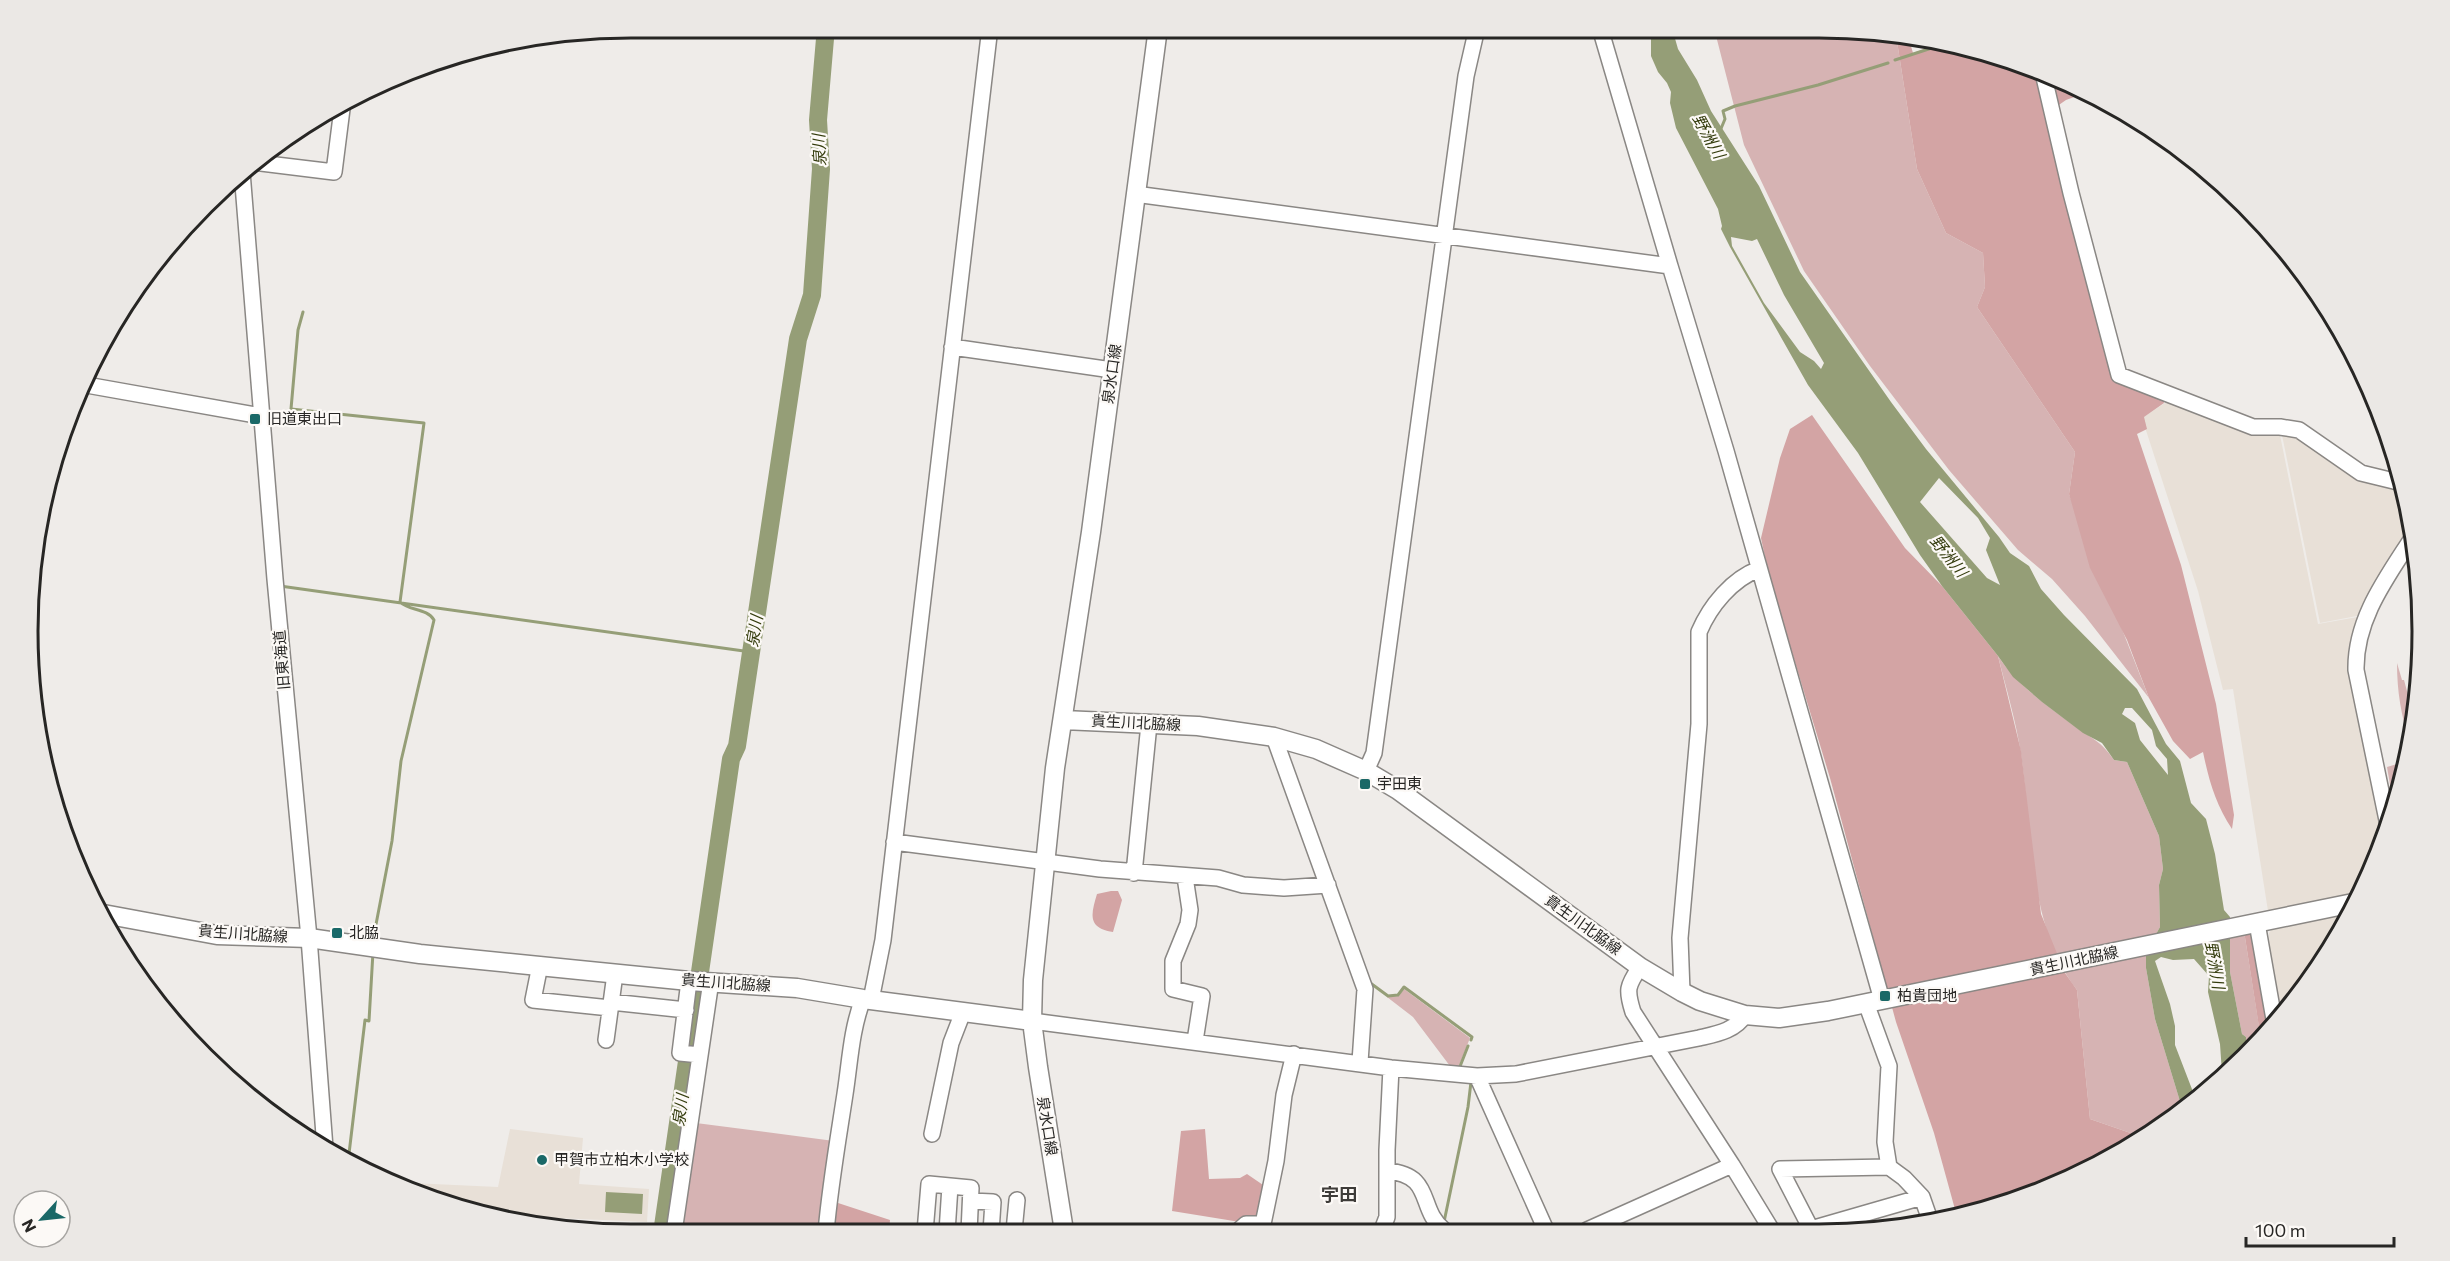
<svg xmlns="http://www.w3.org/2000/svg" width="2450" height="1261" font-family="Commissioner,'Noto Sans JP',sans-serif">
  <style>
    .built { fill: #e8e0d7 }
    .green { fill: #d6b3b3 }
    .forest { fill: #d3a4a4 }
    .water { fill: #959e77; fill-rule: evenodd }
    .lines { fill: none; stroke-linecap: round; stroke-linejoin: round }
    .stream { stroke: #959e77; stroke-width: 3 }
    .river { stroke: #959e77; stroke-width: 18 }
    .minor-casing { stroke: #8a8784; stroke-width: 18 }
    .major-casing { stroke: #8a8784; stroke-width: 21 }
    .minor { stroke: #fff; stroke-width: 15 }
    .major { stroke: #fff; stroke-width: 18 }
    .poi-dot { fill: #1a6867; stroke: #fcf9f6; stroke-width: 2 }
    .labels { text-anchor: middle; stroke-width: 4.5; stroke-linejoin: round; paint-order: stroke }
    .street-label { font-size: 15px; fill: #272624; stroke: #fcf9f6 }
    .poi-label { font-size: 15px; fill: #272624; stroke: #fcf9f6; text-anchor: start }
    .water-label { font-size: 16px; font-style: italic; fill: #343c0d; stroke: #fcf9f6 }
    .quarter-label { font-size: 18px; font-weight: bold; fill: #3e3c39; stroke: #fcf9f6 }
    .rim { fill: none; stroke: #272624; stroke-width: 3 }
  </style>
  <rect width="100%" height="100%" fill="#efece9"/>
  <path class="built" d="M2168,401L2193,413L2224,421L2252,436L2280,435L2318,624L2363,616L2351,672L2385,833L2362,894L2268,911L2233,689L2223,690L2198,591L2142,418Z
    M2281,430H2289L2403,487L2412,528L2362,615L2320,623Z
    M2354,907L2281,1016L2270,957L2269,933L2277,923Z
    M510,1129L583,1138L579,1184L649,1189L647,1222L558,1218L557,1227L474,1213L390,1182L498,1187Z"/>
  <path class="green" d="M1714,28H1859L1896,35L1917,169L1946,233L1983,253L1985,287L1977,307L2075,452L2069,494L2149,698L2085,616L2052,579L2018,550L1949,470L1870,366L1804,271L1744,145Z
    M1998,656C2018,686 2044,703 2073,725C2092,739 2100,740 2114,760L2127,762L2159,836L2163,869L2159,885L2160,927L2146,952V968L2155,1019L2182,1108L2155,1132L2145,1138L2090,1119L2077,990C2028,926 2032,831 2021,754C2016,721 2006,688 1998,656Z
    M2397,663L2402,680H2404L2414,717L2410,742C2401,716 2397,691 2397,663Z
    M2407,761L2402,787L2397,801L2393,802L2387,767Z
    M2244,931L2261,1039L2246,1053V1037L2242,1034L2230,972L2228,934Z
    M1404,989L1470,1038L1458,1068L1453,1070L1413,1017L1387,997L1399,996Z
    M696,1123L834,1141L820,1232H679Z"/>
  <path class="forest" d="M1896,35L1908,36L1913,53L1945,42L1976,48L2080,87L2077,88V96L2066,100L2053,109L2117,376L2124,386L2130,382L2163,398L2164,403L2144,417L2147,429L2137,434L2181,565L2216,704L2234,815L2232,829C2216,805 2209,781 2203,752L2190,759L2173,741L2149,698L2127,640L2090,568L2069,494L2075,452L1977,307L1985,287L1983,253L1946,233L1917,169Z
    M1812,415L1905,548L1942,586L1998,656L2021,751L2041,914L2065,973L2077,990L2090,1119L2145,1138L2050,1188L1956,1213L1934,1133L1896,1022L1830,778L1769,576L1761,538L1780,458L1790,429Z
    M1111,891H1118L1122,900L1113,932C1087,928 1091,914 1097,894Z
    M2244,931L2250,933L2255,940L2271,1031L2261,1040Z
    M1205,1129L1209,1179L1240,1178L1247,1174L1266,1187L1259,1220L1240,1222L1172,1211L1181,1131Z
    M835,1202L890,1220L889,1232L831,1230Z"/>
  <path class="water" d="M1651,28H1672L1678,49L1697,80L1711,111L1759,186L1800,272L1891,402L1926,449L1999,537L2010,553L2029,566L2041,589L2064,615L2137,689L2166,744L2180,761L2191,803L2206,819L2215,854L2224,910L2230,917V972L2242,1034L2246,1037V1053L2222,1073L2220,1044L2208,992L2209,976L2194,959L2173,960L2161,957L2155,961L2170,1004L2175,1026V1045L2195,1097L2182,1108L2155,1019L2146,968V952L2160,927L2159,885L2163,869L2159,836L2127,762L2114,760L2102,743L2083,733L2042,702L2013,677L1998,656L1942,586L1920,555L1858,453L1808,385L1730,247L1721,229L1722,226L1718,209L1676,128L1670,103L1671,92L1667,83L1658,72L1651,56ZM1731,237L1752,241L1757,239L1784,295L1824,363L1821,369L1814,361L1800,352L1764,303L1732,246ZM1939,478L1978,518L1990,538L1986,550L2000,585L1987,578L1920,502ZM2125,708H2132L2152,730L2156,746L2167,759L2168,775L2140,740L2135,723L2122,714Z
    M606,1192L643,1194L642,1214L605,1212Z"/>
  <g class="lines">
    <path class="stream" d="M1895,60L1947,43
      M1720,131L1725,119L1723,111L1735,106L1818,85L1888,63
      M303,312L298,330L291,409L424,423L400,602
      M280,586L751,652
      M373,940L392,841L401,761L434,620C427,608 409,611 400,602
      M1369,982L1388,996L1398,995L1404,987L1472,1037L1471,1040
      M1459,1069L1468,1046
      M348,1162L365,1020L369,1021L373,952
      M1444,1222L1468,1107L1471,1082"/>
    <path class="river" d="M662,1233L731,759L737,746L798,339L812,295L821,169L818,120L826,27"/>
    <defs>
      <path id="minor" d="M1600,28L1670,266
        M2043,73L2071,193L2119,375L2253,427H2280L2299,430L2361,473L2402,483
        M252,162L334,172L343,101
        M242,172L275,579L309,938L325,1148
        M1135,194L1670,266L1726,451L1882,1000
        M952,347L1112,370
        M81,384L261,416
        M1274,737L1365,989L1360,1062
        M1366,771L1374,753L1466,76L1477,28
        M2388,825L2356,670C2355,618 2388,576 2414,535
        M894,842L1100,869L1218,878L1243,885L1284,888L1328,885
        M1134,873L1149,724
        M1185,877L1190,910L1188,924L1173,961V989L1202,996L1195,1041
        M2257,923L2275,1025
        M540,965L533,1000L610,1008
        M1640,967C1627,986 1626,990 1633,1012L1732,1165L1771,1229
        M689,981L680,1053L700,1055
        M1682,992L1680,938L1699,724V632C1710,606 1732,579 1759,569
        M871,1000L883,940L990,27
        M611,1002L686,1010
        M1866,1003L1889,1066L1885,1142L1889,1167
        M1032,1021L1391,1068L1477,1076L1516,1074L1699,1038C1716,1034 1735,1031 1745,1015
        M606,1040L615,974
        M1477,1076L1546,1230
        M932,1134L951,1043L963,1012
        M1387,1171C1435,1175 1417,1209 1444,1230
        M971,1201L993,1202L991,1232
        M1811,1229L1780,1169L1889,1167L1904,1178L1922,1197L1930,1220
        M1811,1229L1922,1197
        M1382,1230L1387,1217V1150L1391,1068
        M1587,1230L1732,1165
        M1014,1231L1017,1200
        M1238,1231L1246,1224H1263L1276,1161L1284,1095L1294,1054
        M674,1232L711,981
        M826,1232C830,1186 838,1140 845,1094C850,1062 851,1030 863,999
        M925,1232L929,1184L971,1188L969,1232
        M947,1232L950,1186"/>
      <path id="major" d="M1063,720L1198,726L1274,737L1316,749L1366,771L1398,790L1640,967L1682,992L1700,1001L1745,1015L1779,1018L1828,1011L2358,902
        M98,913L217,935L309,938L420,954L689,981L797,988L863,999L1032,1021
        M1064,1231L1038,1067L1032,1021L1033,980L1055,768L1091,532L1158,28"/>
    </defs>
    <use href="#minor" class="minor-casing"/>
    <use href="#major" class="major-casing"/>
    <use href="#minor" class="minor"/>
    <use href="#major" class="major"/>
  </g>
  <g class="poi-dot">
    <rect x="249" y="413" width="12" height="12" rx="3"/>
    <rect x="1359" y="778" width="12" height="12" rx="3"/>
    <rect x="331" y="927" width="12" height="12" rx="3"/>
    <rect x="1879" y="990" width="12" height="12" rx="3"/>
    <circle cx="542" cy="1160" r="6"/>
  </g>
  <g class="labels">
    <g class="street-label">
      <text transform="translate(1112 374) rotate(-82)" y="5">泉水口線</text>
      <text transform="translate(282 660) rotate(-95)" y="5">旧東海道</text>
      <text transform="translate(1136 723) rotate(3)" y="5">貴生川北脇線</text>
      <text transform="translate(1583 925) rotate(36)" y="5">貴生川北脇線</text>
      <text transform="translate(243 934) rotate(4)" y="5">貴生川北脇線</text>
      <text transform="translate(2074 961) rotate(-12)" y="5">貴生川北脇線</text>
      <text transform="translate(726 983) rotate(4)" y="5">貴生川北脇線</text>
      <text transform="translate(1047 1126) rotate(81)" y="5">泉水口線</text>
    </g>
    <g class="poi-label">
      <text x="267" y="424">旧道東出口</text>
      <text x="1377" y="789">宇田東</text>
      <text x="349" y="938">北脇</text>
      <text x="1897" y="1001">柏貴団地</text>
      <text x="554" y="1165">甲賀市立柏木小学校</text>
    </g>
    <g class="water-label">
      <text transform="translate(1709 136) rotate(61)" y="6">野洲川</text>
      <text transform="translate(819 150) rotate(-93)" y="6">泉川</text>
      <text transform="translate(1949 556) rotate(51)" y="6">野洲川</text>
      <text transform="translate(754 631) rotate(-81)" y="6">泉川</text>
      <text transform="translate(2215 965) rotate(80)" y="6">野洲川</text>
      <text transform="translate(680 1110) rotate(-82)" y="6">泉川</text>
    </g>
    <g class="quarter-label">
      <text x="1339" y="1201">宇田</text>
    </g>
  </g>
  <path d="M0 0H2450V1261H0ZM631 38H1819A593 593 0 0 1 2412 631V631A593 593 0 0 1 1819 1224H631A593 593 0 0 1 38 631V631A593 593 0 0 1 631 38Z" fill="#ebe8e5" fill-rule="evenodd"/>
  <path class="rim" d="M631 38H1819A593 593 0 0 1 2412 631V631A593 593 0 0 1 1819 1224H631A593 593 0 0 1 38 631V631A593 593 0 0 1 631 38Z"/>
  <g transform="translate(42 1219) rotate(243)"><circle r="28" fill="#fcf9f6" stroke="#a7a5a2" stroke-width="1.5"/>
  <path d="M0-4.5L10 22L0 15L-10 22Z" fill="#1a6867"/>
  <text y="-9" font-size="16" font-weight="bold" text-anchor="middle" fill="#272624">N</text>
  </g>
  <path d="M2246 1237v9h148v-9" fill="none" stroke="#272624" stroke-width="3"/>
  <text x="2255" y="1237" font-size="18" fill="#272624" stroke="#fcf9f6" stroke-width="4.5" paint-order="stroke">100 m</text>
</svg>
